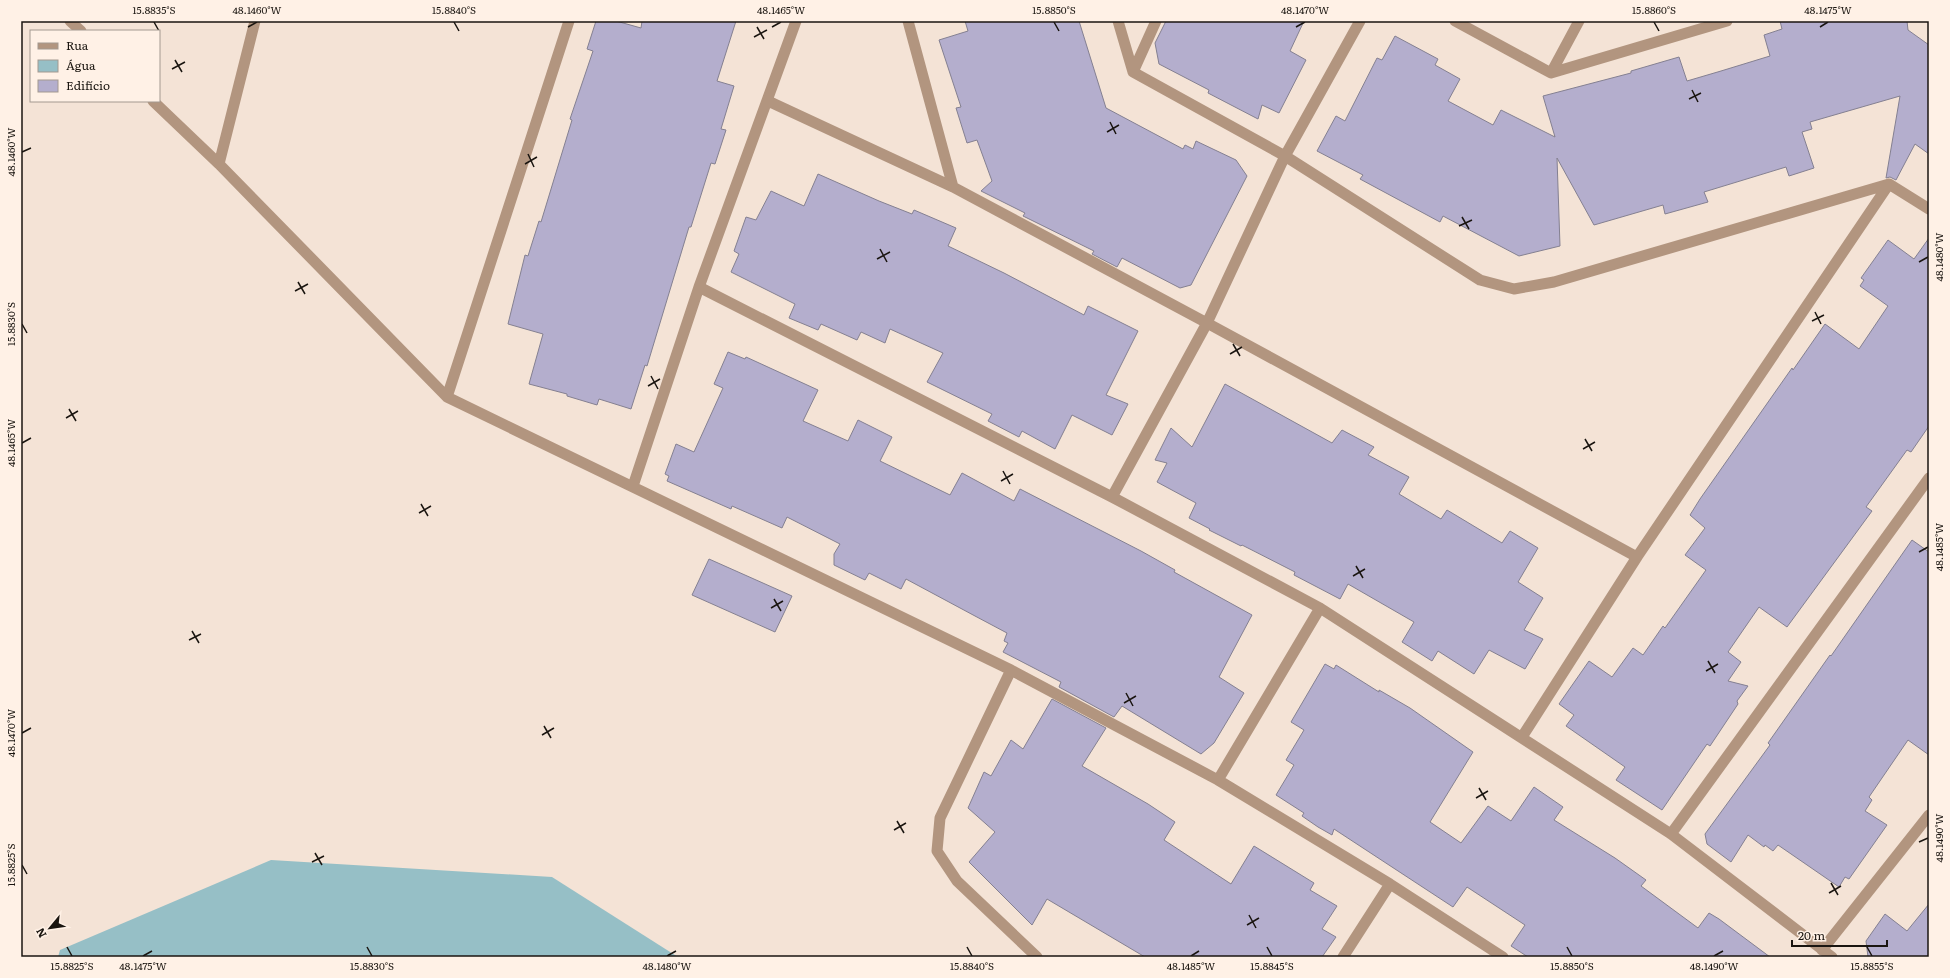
<svg xmlns="http://www.w3.org/2000/svg" width="1950" height="978" font-family="Literata,serif">
  <style>
    .water { fill: #96bfc6 }
    .building { fill: #b4aecd; stroke: #848091 }
    .lines { fill: none; stroke-linecap: round; stroke-linejoin: round }
    .minor { stroke: #b2957f; stroke-width: 11 }
    .ticks { fill: none; stroke: #1a1510; stroke-width: 1.5 }
    .neatline { fill: none; stroke: #1a1510; stroke-width: 1.5 }
    .ticks-label { font-size: 10px; text-anchor: middle; fill: #1a1510 }
  </style>
  <rect width="100%" height="100%" fill="#f4e3d6"/>
  <path class="water" d="M271,860L552,877L678,957H58L60,950Z"/>
  <path class="building" d="M596,21H616L641,28L642,21H736L717,81L734,86L721,129L726,130L715,164L711,163L691,227H689L647,366L645,365L631,409L599,399L597,405L567,396V394L529,384L543,334L508,324L525,255L528,256L539,221L541,222L572,120L570,119L593,51L587,49Z
    M965,21H1079L1106,108L1183,149L1185,145L1193,149L1196,141L1236,160L1247,176L1191,285L1180,288L1122,258L1117,267L1092,254L1094,251L1023,216L1025,213L981,191L992,181L977,140L967,143L956,108L961,107L939,40L968,31Z
    M1166,21H1304L1290,51L1306,60L1279,113L1262,105L1258,119L1208,93L1209,90L1159,64L1155,43Z
    M1780,21H1907L1908,30L1929,45V154L1915,144L1896,180L1890,177L1886,178L1900,96L1810,122L1812,129L1802,132L1814,168L1789,176L1786,167L1704,192L1708,202L1665,214L1663,205L1594,225L1557,158L1560,246L1519,256L1443,216L1440,222L1360,179L1363,175L1317,151L1336,116L1345,121L1377,58L1382,60L1395,36L1438,59L1435,65L1460,79L1448,101L1493,125L1501,110L1555,137L1543,96L1631,73V71L1679,57L1687,81L1721,71L1770,56L1764,35L1782,29Z
    M818,174L879,201L912,214L914,210L956,228L948,246L1004,273L1084,315L1088,306L1138,331L1106,395L1128,404L1112,435L1072,415L1055,449L1022,431L1019,437L988,421L992,414L927,382L943,353L890,329L885,343L861,332L857,340L821,324L818,330L789,318L795,304L731,272L739,254L734,251L746,217L756,220L771,191L804,206Z
    M1929,238V426L1911,452L1907,450L1866,507L1872,511L1787,627L1759,607L1728,652L1741,662L1728,681L1748,686L1737,701L1738,704L1710,746L1707,744L1662,810L1616,780L1625,767L1566,726L1574,715L1559,704L1589,661L1612,677L1633,648L1643,655L1663,626L1665,628L1706,570L1685,555L1705,528L1690,515L1700,499L1792,368L1793,370L1825,324L1859,349L1888,306L1860,286L1864,280L1861,278L1888,240L1914,259Z
    M728,352L745,359L746,357L818,390L803,421L848,441L858,420L892,437L880,461L950,495L962,473L1014,501L1020,489L1141,551L1175,570L1174,572L1252,615L1219,677L1244,693L1214,743L1201,754L1122,706L1114,717L1059,687L1061,682L1003,652L1008,643L1004,641L1007,633L975,616L906,579L901,589L869,573L865,580L834,565V554L840,544L787,517L782,528L732,506L731,509L667,481L669,476L665,474L676,444L694,452L723,388L714,384Z
    M1225,384L1332,443L1342,430L1374,447L1368,455L1409,477L1399,494L1441,519L1447,510L1502,543L1510,531L1538,548L1518,582L1543,598L1524,630L1543,639L1525,669L1489,650L1474,674L1438,651L1432,661L1402,642L1414,622L1348,584L1340,599L1294,575L1295,572L1242,545L1241,546L1209,530L1210,529L1189,518L1196,503L1157,482L1167,463L1155,460L1171,428L1192,447Z
    M1912,540L1929,552V755L1908,740L1869,797L1872,800L1865,811L1887,825L1849,879L1845,877L1839,887L1778,845L1773,851L1765,845L1764,847L1748,835L1731,862L1707,844L1705,834L1770,745L1768,743L1830,655L1831,656Z
    M709,559L792,596L775,632L692,595Z
    M1325,664L1334,669L1336,665L1379,692V690L1410,708L1473,752L1430,822L1461,843L1488,806L1511,821L1534,787L1563,807L1554,820L1615,858L1646,880L1641,886L1698,928L1709,913L1719,919L1770,957H1528L1511,946L1525,925L1467,887L1453,907L1334,829L1332,835L1318,827L1302,816L1304,813L1276,795L1294,765L1286,760L1304,730L1291,722Z
    M1052,699L1106,728L1082,766L1148,804L1175,822L1164,840L1231,884L1254,846L1314,883L1310,890L1337,906L1322,929L1336,937L1322,957H1145L1047,899L1032,925L969,862L995,832L968,808L984,772L991,776L1011,740L1023,749Z
    M1929,904V957H1868L1866,941L1885,914L1907,931Z"/>
  <g class="lines">
    <path class="minor" d="M70,21L81,31
      M908,21L953,187
      M1118,21L1133,72
      M1156,21L1133,72L1285,156L1480,280L1514,289L1554,282L1889,184L1929,209
      M1455,21L1551,73L1727,21
      M1551,73L1579,21
      M153,101L219,164L447,397L1011,670L1218,780L1390,884L1503,957
      M768,101L953,187L1207,323L1637,557
      M219,164L255,21
      M699,287L1112,497L1320,608L1671,834L1832,957
      M447,397L569,21
      M633,486L699,287L796,21
      M1112,497L1207,323L1285,156L1360,21
      M1011,670L940,818L937,851L957,881L1037,957
      M1522,737L1637,557L1889,184
      M1218,780L1320,608
      M1671,834L1929,478
      M1822,950L1929,815
      M1343,957L1390,884"/>
  </g>
  <path class="ticks" d="M154,22L159,31M454,22L459,31M1054,22L1059,31M1654,22L1659,31M248,27L257,22M757,27L764,39M772,27L781,22M1296,27L1305,22M1820,27L1828,22M754,37L767,30M175,60L182,72M172,69L185,62M1692,90L1698,102M1689,99L1701,93M1110,122L1116,134M1107,132L1119,125M22,152L31,148M528,154L534,167M525,164L537,157M1462,217L1469,229M1459,226L1472,220M880,249L887,262M877,259L890,252M1919,262L1928,257M298,282L305,294M295,291L308,284M1815,312L1821,324M1812,321L1824,315M22,324L27,333M1233,344L1240,356M1230,354L1242,347M651,376L658,389M648,386L660,379M69,409L76,421M66,418L78,411M1585,439L1592,451M22,443L31,438M1583,449L1595,442M1003,471L1010,484M1001,481L1013,474M421,504L428,516M419,513L431,506M1919,552L1928,547M1356,566L1363,578M1353,576L1365,569M774,599L781,611M771,608L783,601M192,631L199,643M189,640L201,634M1708,661L1715,673M1706,671L1718,664M1126,693L1133,706M1124,703L1136,696M544,726L551,738M22,733L31,728M542,735L554,728M1479,788L1486,800M1476,798L1488,791M897,821L904,833M894,830L906,823M1919,842L1928,838M315,853L322,865M312,862L324,856M22,865L27,874M1831,883L1838,895M1829,893L1841,886M1249,915L1256,928M1247,925L1259,918M67,947L72,956M367,947L372,956M967,947L972,956M1267,947L1272,956M1567,947L1572,956M1867,947L1872,956M143,956L152,951M667,956L676,951M1191,956L1199,951M1714,956L1723,951"/>
  <rect width="1950" height="978" fill="none" stroke="#fff1e6" stroke-width="44"/>
  <rect x="30" y="30" width="130" height="72" fill="#fff1e6" stroke="#a39990"/>
  <rect x="38" y="43" width="20" height="6" fill="#b2957f" stroke="#a39990"/>
  <text x="66" y="50" font-size="12" fill="#1a1510">Rua</text>
  <rect x="38" y="60" width="20" height="12" fill="#96bfc6" stroke="#a39990"/>
  <text x="66" y="70" font-size="12" fill="#1a1510">Água</text>
  <rect x="38" y="80" width="20" height="12" fill="#b4aecd" stroke="#a39990"/>
  <text x="66" y="90" font-size="12" fill="#1a1510">Edifício</text>
  <g transform="translate(50 928) rotate(241)" stroke="#fff1e6" stroke-width="3" paint-order="stroke">
  <path d="M0-3L7 15L0 10L-7 15Z" fill="#1a1510"/>
  <text y="-6" font-size="11" font-weight="bold" text-anchor="middle" fill="#1a1510">N</text>
  </g>
  <path d="M1792 940v6h95v-6" fill="none" stroke="#1a1510" stroke-width="2"/>
  <text x="1798" y="940" font-size="12" fill="#1a1510" stroke="#fff1e6" stroke-width="3" paint-order="stroke">20 m</text>
  <rect x="22" y="22" width="1906" height="934" class="neatline"/>
  <g class="ticks-label">
    <text x="154" y="14">15.8835°S</text>
    <text x="257" y="14">48.1460°W</text>
    <text x="454" y="14">15.8840°S</text>
    <text x="781" y="14">48.1465°W</text>
    <text x="1054" y="14">15.8850°S</text>
    <text x="1305" y="14">48.1470°W</text>
    <text x="1654" y="14">15.8860°S</text>
    <text x="1828" y="14">48.1475°W</text>
    <text transform="translate(11 152) rotate(-90)" y="4">48.1460°W</text>
    <text transform="translate(1939 257) rotate(-90)" y="4">48.1480°W</text>
    <text transform="translate(11 324) rotate(-90)" y="4">15.8830°S</text>
    <text transform="translate(11 443) rotate(-90)" y="4">48.1465°W</text>
    <text transform="translate(1939 547) rotate(-90)" y="4">48.1485°W</text>
    <text transform="translate(11 733) rotate(-90)" y="4">48.1470°W</text>
    <text transform="translate(1939 838) rotate(-90)" y="4">48.1490°W</text>
    <text transform="translate(11 865) rotate(-90)" y="4">15.8825°S</text>
    <text x="72" y="970">15.8825°S</text>
    <text x="143" y="970">48.1475°W</text>
    <text x="372" y="970">15.8830°S</text>
    <text x="667" y="970">48.1480°W</text>
    <text x="972" y="970">15.8840°S</text>
    <text x="1191" y="970">48.1485°W</text>
    <text x="1272" y="970">15.8845°S</text>
    <text x="1572" y="970">15.8850°S</text>
    <text x="1714" y="970">48.1490°W</text>
    <text x="1872" y="970">15.8855°S</text>
  </g>
</svg>
